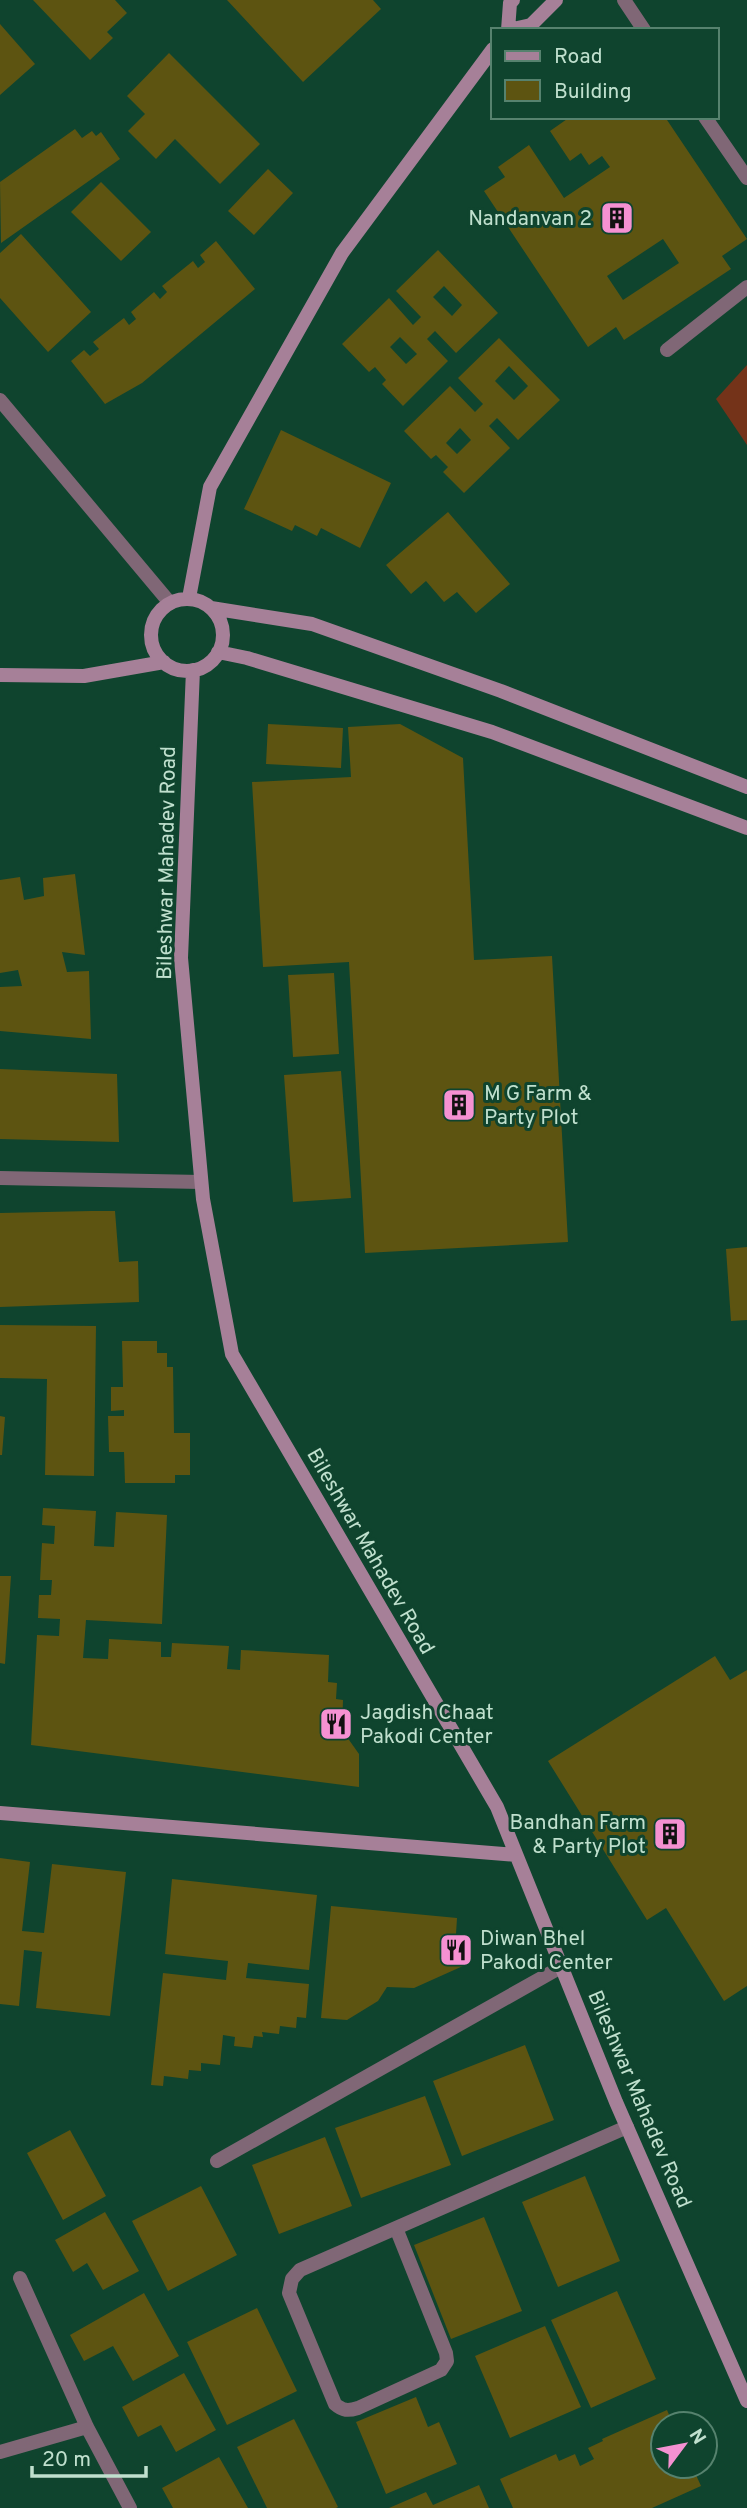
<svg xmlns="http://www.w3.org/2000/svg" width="747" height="2508" font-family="Overpass,sans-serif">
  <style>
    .green { fill: #743319 }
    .building { fill: #5d5411; fill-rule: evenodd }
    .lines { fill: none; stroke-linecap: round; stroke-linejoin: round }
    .lane { stroke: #806776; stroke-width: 14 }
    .street { stroke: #806776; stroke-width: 14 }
    .secondary { stroke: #a68098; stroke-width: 14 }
    .labels { text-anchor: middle; stroke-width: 6; stroke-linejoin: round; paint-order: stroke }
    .poi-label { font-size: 21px; fill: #c0e0ce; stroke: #0f442e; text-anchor: start }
    .street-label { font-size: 21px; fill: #c0e0ce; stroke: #0f442e }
  </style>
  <rect width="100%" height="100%" fill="#0f442e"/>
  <path class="green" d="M747,365V445L716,399Z"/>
  <path class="building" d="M33,0H115L127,13L107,32L113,38L90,60Z
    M227,0H373L381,9L303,82Z
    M0,24L35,64L0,95Z
    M169,53L260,144L220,184L175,139L156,159L128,131L145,114L127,96Z
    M570,117H665L747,239L722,256L731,269L624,340L616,327L588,347L484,191L505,177L498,167L529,145L564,198L610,167L602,156L589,165L581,153L570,161L550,131ZM663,239L679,263L623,300L607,276Z
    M75,129L82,138L92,131L96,136L101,132L120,159L1,243L0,182Z
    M268,169L293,193L254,235L228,211Z
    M101,182L151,232L121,261L71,212Z
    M21,234L91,312L48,352L0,298V253Z
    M216,241L255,289L142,383L105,404L71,361L84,350L90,356L99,349L93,342L124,318L129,325L136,319L131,312L154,292L160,299L167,292L162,286L193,261L198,268L205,262L200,255Z
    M438,250L498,313L456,353L435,331L427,339L448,361L403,406L382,384L386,380L375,367L369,372L342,344L389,298L413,325L421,317L396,291ZM444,286L462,305L452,316L433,297ZM400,337L417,354L406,364L390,347Z
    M499,338L560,400L518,440L497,418L489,426L510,448L464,493L443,472L448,467L436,455L431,459L404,431L450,386L475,412L483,404L458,378ZM509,366L528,386L514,400L495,381ZM460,428L471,440L457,454L446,443Z
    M281,430L391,483L360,548L321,528L317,536L295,525L292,531L244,509Z
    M448,512L510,584L476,613L457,592L444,602L426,581L411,594L386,565Z
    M268,724L343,728L341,768L266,764Z
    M400,724L463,758L474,960L552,956L568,1242L365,1253L349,962L263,967L252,782L351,777L348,727Z
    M75,874L85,955L62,952L67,972L89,971L91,1039L0,1031V987L22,986L18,970L0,973V880L20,877L24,900L44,896L43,878Z
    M334,973L339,1054L293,1057L288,975Z
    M0,1069L117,1074L119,1142L0,1139Z
    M341,1071L351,1198L293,1202L284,1075Z
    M91,1211H115L119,1262L138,1261L139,1302L0,1307V1213Z
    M747,1247V1320L731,1321L726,1249Z
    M0,1325L96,1326L94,1476L45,1475L47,1379L0,1378Z
    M122,1341H157V1353H167V1367H173L174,1433H190V1475H175V1483H125L124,1452H109L108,1416H124V1410L111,1411V1387H123Z
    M0,1416L5,1417L2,1455H0Z
    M43,1508L96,1511L94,1546L114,1547L116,1512L167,1515L162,1624L86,1620L83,1658L108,1659L109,1639L161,1642V1657H171L172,1643L229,1646L227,1669L240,1670L241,1650L329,1655L328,1682L337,1683L336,1699L343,1700L342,1730L359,1754V1787L31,1745L37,1635L59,1636L60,1619L38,1618L39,1595H51L52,1580H40L42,1543L54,1544L55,1526L42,1525Z
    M0,1576H11L5,1664L0,1663Z
    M715,1656L730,1680L747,1670V1986L724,2001L666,1908L647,1920L548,1761Z
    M0,1858L30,1862L22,1931L44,1933L52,1864L126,1872L110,2016L36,2008L42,1952L24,1950L19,2006L0,2004Z
    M172,1879L317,1895L309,1970L248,1963L246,1978L309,1984L306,2018L297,2017L296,2028L280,2026L279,2034L262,2032L263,2037L254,2036L252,2048L234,2046L235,2037L223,2035L220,2065L201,2063V2071L189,2070L188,2079L164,2076L163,2086L151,2085L163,1973L226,1980L228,1961L165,1954Z
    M331,1906L457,1918L456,1934L465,1935L463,1966L414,1988L387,1987L378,2001L347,2020L321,2018Z
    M525,2045L554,2120L462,2156L433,2081Z
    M425,2096L451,2165L361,2198L335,2128Z
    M70,2130L106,2196L63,2220L27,2153Z
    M325,2137L352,2206L279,2234L252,2165Z
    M585,2176L620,2261L558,2287L522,2202Z
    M201,2186L237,2255L168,2291L132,2221Z
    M105,2212L139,2271L103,2290L87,2263L73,2272L55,2240Z
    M484,2217L522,2311L451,2339L414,2245Z
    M617,2291L656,2379L591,2408L551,2320Z
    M144,2293L179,2356L133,2381L113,2346L84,2361L70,2335Z
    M257,2308L297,2391L227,2425L187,2342Z
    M545,2326L581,2407L510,2438L475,2356Z
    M184,2373L216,2430L176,2452L161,2425L138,2437L122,2407Z
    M416,2397L428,2427L439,2422L457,2464L386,2494L356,2422Z
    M667,2410L673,2424H663V2466H692L701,2486L652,2508H513L500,2479L556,2454L559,2461L575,2454L580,2466L594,2459L588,2448L603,2441L602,2439Z
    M294,2419L338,2507L336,2508H267L237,2447Z
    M219,2457L248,2508H173L162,2488Z
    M479,2485L489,2508H389L426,2492L433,2505Z"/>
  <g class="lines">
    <path class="lane" d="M20,2278L87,2427L130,2508
      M0,2452L87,2427"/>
    <path class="street" d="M624,0L644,30
      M705,117L747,178
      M667,350L747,287
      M0,400L170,603
      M0,1178L201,1182
      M217,2161L561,1967
      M396,2228L446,2353L447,2361L441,2370L358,2408C348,2411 343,2411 335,2404L289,2293L292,2279L300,2270L627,2127"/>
    <path class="secondary" d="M508,30L510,3L513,0
      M509,30L531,25L556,0
      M189,598L210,487L342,253L493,49
      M151 635a36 36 0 1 1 72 0a36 36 0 1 1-72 0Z
      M211,608L312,624L501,691L747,787
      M218,652L247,658L492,732L747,828
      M193,670L181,958L203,1199L232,1354L497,1807L616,2102L747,2401
      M0,675L84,676L164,662
      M0,1813L516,1855"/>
  </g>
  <defs>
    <symbol id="building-square" viewBox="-11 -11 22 22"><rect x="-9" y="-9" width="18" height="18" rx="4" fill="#f591d2" stroke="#0f442e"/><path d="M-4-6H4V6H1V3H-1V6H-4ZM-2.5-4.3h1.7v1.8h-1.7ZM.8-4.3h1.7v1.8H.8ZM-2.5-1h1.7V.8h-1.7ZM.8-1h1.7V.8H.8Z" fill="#111"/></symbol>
    <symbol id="restaurant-square" viewBox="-11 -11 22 22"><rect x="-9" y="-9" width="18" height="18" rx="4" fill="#f591d2" stroke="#0f442e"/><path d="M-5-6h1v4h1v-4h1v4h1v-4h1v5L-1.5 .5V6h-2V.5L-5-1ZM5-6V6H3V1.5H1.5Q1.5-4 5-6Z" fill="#111"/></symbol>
  </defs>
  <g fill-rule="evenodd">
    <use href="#building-square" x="598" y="199" width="38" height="38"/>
    <use href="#building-square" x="440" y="1086" width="38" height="38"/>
    <use href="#restaurant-square" x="317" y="1705" width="38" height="38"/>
    <use href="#building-square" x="651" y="1815" width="38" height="38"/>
    <use href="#restaurant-square" x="437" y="1931" width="38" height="38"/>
  </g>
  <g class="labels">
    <g class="poi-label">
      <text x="592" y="225" text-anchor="end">Nandanvan 2</text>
      <text x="484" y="1100">M G Farm &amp;<tspan x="484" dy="24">Party Plot</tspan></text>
      <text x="360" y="1719">Jagdish Chaat<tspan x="360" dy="24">Pakodi Center</tspan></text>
      <text x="646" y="1829" text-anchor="end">Bandhan Farm<tspan x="646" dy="24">&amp; Party Plot</tspan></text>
      <text x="480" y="1945">Diwan Bhel<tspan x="480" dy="24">Pakodi Center</tspan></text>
    </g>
    <g class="street-label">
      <text transform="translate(166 863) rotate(-89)" y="7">Bileshwar Mahadev Road</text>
      <text transform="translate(371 1551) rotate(60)" y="7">Bileshwar Mahadev Road</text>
      <text transform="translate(640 2099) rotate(67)" y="7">Bileshwar Mahadev Road</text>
    </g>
  </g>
  <rect x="491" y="28" width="228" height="91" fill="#0f442e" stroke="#56826e" stroke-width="2"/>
  <rect x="505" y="51" width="35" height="10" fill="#a68098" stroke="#56826e" stroke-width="2"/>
  <text x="554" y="63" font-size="21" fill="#c0e0ce">Road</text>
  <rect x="505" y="80" width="35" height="21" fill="#5d5411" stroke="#56826e" stroke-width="2"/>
  <text x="554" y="98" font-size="21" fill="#c0e0ce">Building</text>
  <g transform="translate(684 2445) rotate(58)"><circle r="33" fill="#0f442e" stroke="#56826e" stroke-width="2"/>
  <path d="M0-5L12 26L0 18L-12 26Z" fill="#f591d2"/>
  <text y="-10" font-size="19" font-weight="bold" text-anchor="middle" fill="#c0e0ce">N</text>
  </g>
  <path d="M32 2466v10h114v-10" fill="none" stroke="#c0e0ce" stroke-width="3.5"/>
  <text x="42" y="2466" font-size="21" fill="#c0e0ce" stroke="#0f442e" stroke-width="5" paint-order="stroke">20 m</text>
</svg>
